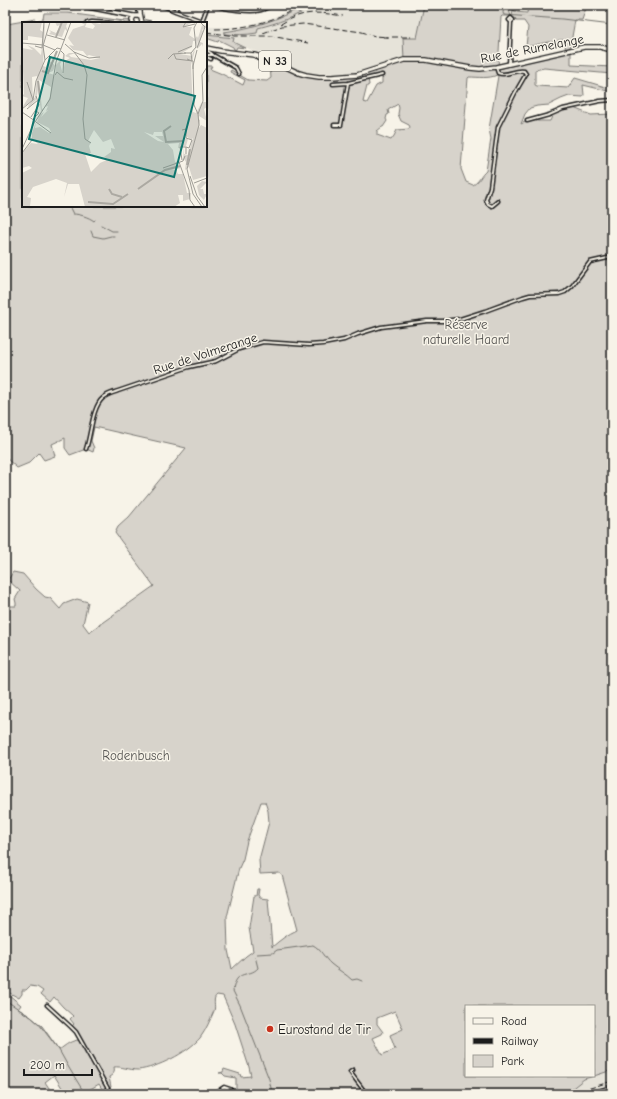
<svg xmlns="http://www.w3.org/2000/svg" width="617" height="1099" font-family="'Comic Neue',sans-serif">
  <style>
    .built { fill: #e6e3d9 }
    .green { fill: #d7d3cb; stroke: #7a7874; fill-rule: evenodd }
    .lines { fill: none; stroke-linecap: round; stroke-linejoin: round }
    .stream { stroke: #72716c; stroke-width: 1 }
    .minor-casing { stroke: #1c1c1c; stroke-width: 5 }
    .secondary-casing { stroke: #1c1c1c; stroke-width: 6 }
    .primary-casing { stroke: #1c1c1c; stroke-width: 6 }
    .minor { stroke: #f7f3e8; stroke-width: 2 }
    .secondary { stroke: #f7f3e8; stroke-width: 3 }
    .primary { stroke: #f7f3e8; stroke-width: 3.5 }
    .rail { stroke: #1c1c1c; stroke-width: 1; stroke-dasharray: 6 3; stroke-linecap: butt }
    .poi-dot { fill: #c8321e; stroke: #f7f3e8; stroke-width: 1.5 }
    .labels { text-anchor: middle; stroke-width: 3; stroke-linejoin: round; paint-order: stroke }
    .shield { fill: #f7f3e8; stroke: #5e5c59; stroke-width: 1 }
    .shield-label { font-size: 12px; font-weight: bold; fill: #1c1c1c }
    .street-label { font-size: 13px; fill: #1c1c1c; stroke: #f7f3e8 }
    .park-label { font-size: 13px; fill: #545351; stroke: #f7f3e8 }
    .poi-label { font-size: 13px; fill: #1c1c1c; stroke: #f7f3e8; text-anchor: start }
    .inset-river { fill: none; stroke: #aca9a2; stroke-width: 2 }
    .inset-road { fill: none; stroke: #9f9d96; stroke-width: 1 }
    .view { fill: #0f766e; fill-opacity: 0.15; stroke: #0f766e; stroke-width: 2 }
    .inset-edge { fill: none; stroke: #1c1c1c; stroke-width: 2 }
  </style>
  <rect width="100%" height="100%" fill="#f7f3e8"/>
  <filter id="ink" filterUnits="userSpaceOnUse"><feTurbulence type="fractalNoise" baseFrequency=".025" numOctaves="2"/><feDisplacementMap in="SourceGraphic" scale="8" xChannelSelector="R" yChannelSelector="G"/><feConvolveMatrix kernelMatrix="1 2 1 2 8 2 1 2 1" color-interpolation-filters="sRGB"/></filter>
  <g filter="url(#ink)">
    <path class="built" d="M300,5H304L290,13L273,21L262,24L235,30L257,28L276,23L305,11L313,5H424L417,38L404,60L366,72L342,77L306,75L271,60V58L233,42L234,38L206,35V27H235L246,26L272,18Z
      M612,1070V1086L586,1094H565L584,1079Z"/>
    <path class="green" d="M304,5H313C297,17 277,23 258,28L257,33C246,35 235,35 224,34V32C253,28 279,20 304,5Z
      M424,5H507L511,16H502L501,17L498,69L571,52V65L612,67V74L544,68L535,70V85L537,86L568,88L575,78L612,89V92L583,85L584,95L583,97L569,96L561,99L549,105L537,106L530,108L525,114L521,124L531,119L538,121H550L554,112L571,107L591,115L612,114V1070L594,1076V1006H466V1076H594L584,1079L565,1094H306L305,1093L303,1094H238L236,1092V1078L225,1076L222,1073H219L223,1072L224,1069L240,1074L241,1077L251,1076L249,1067L235,1024L223,996L217,995C212,998 216,1006 214,1011C210,1020 206,1030 200,1038C187,1053 157,1068 138,1070C129,1070 121,1066 114,1067C115,1072 114,1074 109,1077L111,1087L110,1088H108L111,1094H105L99,1084L87,1091L89,1094H71L70,1093L66,1094L54,1075L45,1082L53,1094H5V606H16V603L15,599L20,591L8,580L13,572L23,574L36,589L45,597L50,598L60,609L64,604L77,599L88,602L83,624L89,632L154,586L115,533L118,527L129,517L186,448L94,427L91,441L94,448L93,452L86,449L70,455L65,448V438L52,444L55,456L44,460L39,453L29,463L17,468L5,457V72L10,67V63L5,64V27L7,24L35,19V21L43,19L44,13H68L124,21V20L130,21V23H124V22L109,20L108,22L88,21V23H23V206H206V66H212L210,69L222,74L243,85L245,80L230,72L231,70L248,80L267,81L271,78L270,65L258,58L271,60L299,73L319,77L357,75L404,60L403,38H417ZM382,75V83L376,86L367,103L363,102L367,86L369,85L368,78ZM497,75L498,76L489,129L491,139L486,171C480,176 480,181 473,185L466,182L461,169L468,78L469,77C478,77 489,79 497,75ZM398,104L399,108L398,114L401,121L409,125L410,127L409,129L397,130L394,136L391,140L377,135V131L382,127H383L387,121L386,119L387,115L389,114L388,110ZM261,802H265L268,811L269,822L259,860L260,874L279,873L282,875L297,930C288,934 280,940 272,947L268,899L260,898L258,895L259,889H257L256,896H254L249,928L253,951L246,956L232,969L228,950L227,917L239,868L243,859L247,841ZM30,986L37,987L43,991L41,994L50,1002L54,997L63,1007L73,1016L70,1019L74,1024L71,1027L80,1040C71,1040 66,1045 59,1050L42,1026L31,1017L18,1009L21,1005L8,994V992L19,998L22,994V990H26ZM395,1011L403,1029L390,1035L395,1049L382,1055L373,1038L382,1034L383,1032L377,1024V1018Z
      M528,5H582V7L586,8L582,20H575L570,48H568L565,49L566,41L564,40H559L556,42H548L526,47L528,27L524,21H516V19L512,16L513,10H515V12L527,13Z
      M206,35L234,38L233,42L245,48L237,47L235,51L233,47L219,40L218,42L206,38Z"/>
    <g class="lines">
      <path class="stream" d="M504,5L503,13L504,15L562,19L612,25
        M69,206L73,214C79,214 89,217 94,221L95,220
        M101,225L112,231H117
        M91,231L93,236L103,238L111,236
        M112,236H114
        M5,1000L31,1017L39,1024L59,1050L69,1068L85,1094
        M273,1094L271,1088L269,1079L240,1005L233,991C236,968 249,978 258,968L255,956L257,954L273,953L277,950L313,945C321,949 324,958 331,964C338,970 346,974 352,980L357,979L362,981"/>
      <defs>
        <path id="minor" d="M161,5L175,11L202,21L208,5
          M214,5C224,9 250,13 261,10C265,9 269,7 273,5
          M175,11L178,5
          M112,12L114,5
          M87,23L92,22L109,23
          M206,50L211,53L213,55H206
          M213,55L236,68L239,74
          M255,56L266,64L267,67
          M206,57L211,59
          M509,64L511,22L509,20L511,18L513,20L511,22
          M496,67L498,73C507,77 515,69 524,71L526,74L515,93L498,127L490,187L486,200L488,204L492,206L498,201
          M333,84L348,83L382,75
          M527,121L549,115L563,109L600,101L612,100
          M334,125H341L348,83
          M86,449C91,435 92,407 103,398C107,394 113,393 118,391L189,367L216,361L239,349L263,342L309,345L323,344L344,340L358,334L381,327L427,321H443L460,319L485,311L523,297L530,295L559,294L565,292L572,286L590,262L612,257
          M47,1005L71,1027L76,1032L111,1094
          M353,1070L350,1072L362,1088L364,1091L363,1094
          M217,1094L218,1091L224,1087L230,1089L235,1094"/>
        <path id="secondary" d="M67,5L88,7L134,16
          M591,1094L612,1087"/>
        <path id="primary" d="M140,10V13L142,23
          M139,11L142,5
          M133,23L132,20L134,16H138L140,17
          M206,48L221,51L254,55L271,60L299,73L306,75L319,77H332L357,75L404,60H426L470,68L480,69L496,67L584,47H600L612,50"/>
      </defs>
      <use href="#minor" class="minor-casing"/>
      <use href="#secondary" class="secondary-casing"/>
      <use href="#primary" class="primary-casing"/>
      <use href="#minor" class="minor"/>
      <use href="#secondary" class="secondary"/>
      <use href="#primary" class="primary"/>
      <path class="rail" d="M145,20L165,23
        M281,24C303,10 318,12 343,16
        M215,29C246,29 275,21 302,5
        M206,32L235,36H271L308,43
        M263,33L282,26L303,24L362,32L375,36L388,37
        M383,37H411
        M572,1094L612,1081"/>
    </g>
  </g>
  <circle class="poi-dot" cx="270" cy="1029" r="4"/>
  <g class="labels">
    <rect class="shield" x="259" y="51" width="32" height="20" rx="3"/>
    <g class="shield-label">
      <text x="275" y="65">N 33</text>
    </g>
    <g class="street-label">
      <text transform="translate(532 48) rotate(-11)" y="5">Rue de Rumelange</text>
      <text transform="translate(205 353) rotate(-18)" y="5">Rue de Volmerange</text>
    </g>
    <g class="park-label">
      <text x="466" y="329">Réserve<tspan x="466" dy="15">naturelle Haard</tspan></text>
      <text x="136" y="760">Rodenbusch</text>
    </g>
    <g class="poi-label">
      <text x="278" y="1034">Eurostand de Tir</text>
    </g>
  </g>
  <g transform="translate(22 22)">
    <rect width="185" height="185" fill="#f7f3e8"/>
    <path d="M0,0H20L18,8L21,10L23,0L21,44L24,45L26,39L30,40L33,44L31,49L26,51L33,53L34,43L42,34L38,42L41,52L43,39L48,36L43,34L47,31H54L47,33L49,35L69,38L78,36L67,33L65,34L61,29L51,28L47,23L52,24L46,16L51,7L63,3L58,0H65L63,5L71,7L73,4L68,0L79,2L77,0H171L162,5H170L167,13L173,17L175,14L176,16L180,3L185,4L180,8L181,9L178,20L181,21L180,25V22L175,27L176,18L173,28L174,19H171L170,25L158,32L170,34L171,30L173,28L169,43L171,90L174,91L180,80H185V85L182,87L185,99L177,94L176,97L178,98L177,106L179,103L185,106V154L171,158L167,145L163,148L164,140L162,137L153,142L159,146L150,148H154L156,152H161L165,171H169L168,177L161,179V173H156L158,181L152,185H63L57,162H46L42,175L45,161L34,157L11,165L5,175L9,176L8,184L0,185V151L10,146L7,144L0,146V131L9,121L16,122L10,117V111L14,100L13,106L18,105L27,111L29,110L27,106L15,100L19,89L16,68L14,78L7,85L6,84L13,75L15,54L10,55L11,78L0,86L6,76L0,74L2,72L0,26L11,28L5,23L12,26L19,33L21,16L6,14V18H0ZM17,58L29,65L28,75L23,85L26,84L24,89L26,88L19,95L22,90L17,93L22,86L20,87ZM72,108L81,120L89,117L93,127L89,126V130L82,135L87,137L78,141L69,150L63,132L69,131L67,124L69,120L66,119ZM122,110L131,113L132,110H140L141,114H133L142,120L136,119ZM163,113L169,118L171,116L166,133L162,132V125L161,138L153,140L151,128L146,122L157,121L156,126L164,124L166,117L162,116ZM33,0H46L44,4L46,10L43,7L40,15L27,12L29,10L27,8L34,11L37,6L38,3L35,4ZM180,159L185,160L178,167H181L182,172H185L182,178L177,173L175,164Z" fill="#d7d3cb" fill-rule="evenodd"/>
    <path class="inset-river" d="M34,15L40,0M20,49L26,51L35,29M16,59L18,75M149,104L142,109L144,120L161,119M165,143L168,127M87,167L90,172L100,175M116,167L143,148L158,144M66,180L91,182L106,172"/>
    <path class="inset-road" d="M164,0L161,5L173,2M25,13L43,18M0,21L21,23L33,28M43,22L52,30L67,36L78,35M13,24L20,26L22,0M175,26L183,5L178,0M175,28L171,44L172,83L176,92M39,29L42,32L41,51M52,30L62,43L65,53L61,97L63,117L69,121M156,30L170,24M162,31H169L174,25L172,6L175,0M152,32L154,37L171,39V47M146,37L151,32L164,31M165,37L170,39L169,31M23,38L35,26L39,27M33,53L35,50L42,56L51,58M5,60L11,78M0,87L11,78L14,59L23,38L21,24L28,0M5,87L16,78M0,90L13,99M9,95L17,83L14,74M11,97L17,91L14,89M13,100L28,77L34,40L49,0M14,100L29,111M160,108L164,107V116L170,118M0,127L13,99M0,131L10,118M164,132V125L167,126L170,118M160,138L158,125H164M157,140L167,168L168,178L173,185M141,146L161,139L163,134M168,154L175,174L183,185M172,161L185,156M180,185L171,172L165,147L177,103L176,92L181,79L180,53L185,45"/>
    <path class="view" d="M28,35L173,74L152,155L7,117Z"/>
    <rect width="185" height="185" class="inset-edge"/>
  </g>
  <rect width="617" height="1099" fill="none" stroke="#f7f3e8" stroke-width="20"/>
  <rect x="10" y="10" width="597" height="1079" fill="none" stroke="#1c1c1c" stroke-width="1.5" filter="url(#ink)"/>
  <rect x="465" y="1005" width="130" height="72" fill="#f7f3e8" stroke="#9f9d96"/>
  <rect x="473" y="1018" width="20" height="6" fill="#f7f3e8" stroke="#9f9d96"/>
  <text x="501" y="1025" font-size="12" fill="#1c1c1c">Road</text>
  <rect x="473" y="1038" width="20" height="6" fill="#1c1c1c" stroke="#9f9d96"/>
  <text x="501" y="1045" font-size="12" fill="#1c1c1c">Railway</text>
  <rect x="473" y="1055" width="20" height="12" fill="#d7d3cb" stroke="#9f9d96"/>
  <text x="501" y="1065" font-size="12" fill="#1c1c1c">Park</text>
  <path d="M24 1069v6h68v-6" fill="none" stroke="#1c1c1c" stroke-width="2"/>
  <text x="30" y="1069" font-size="12" fill="#1c1c1c" stroke="#f7f3e8" stroke-width="3" paint-order="stroke">200 m</text>
</svg>
